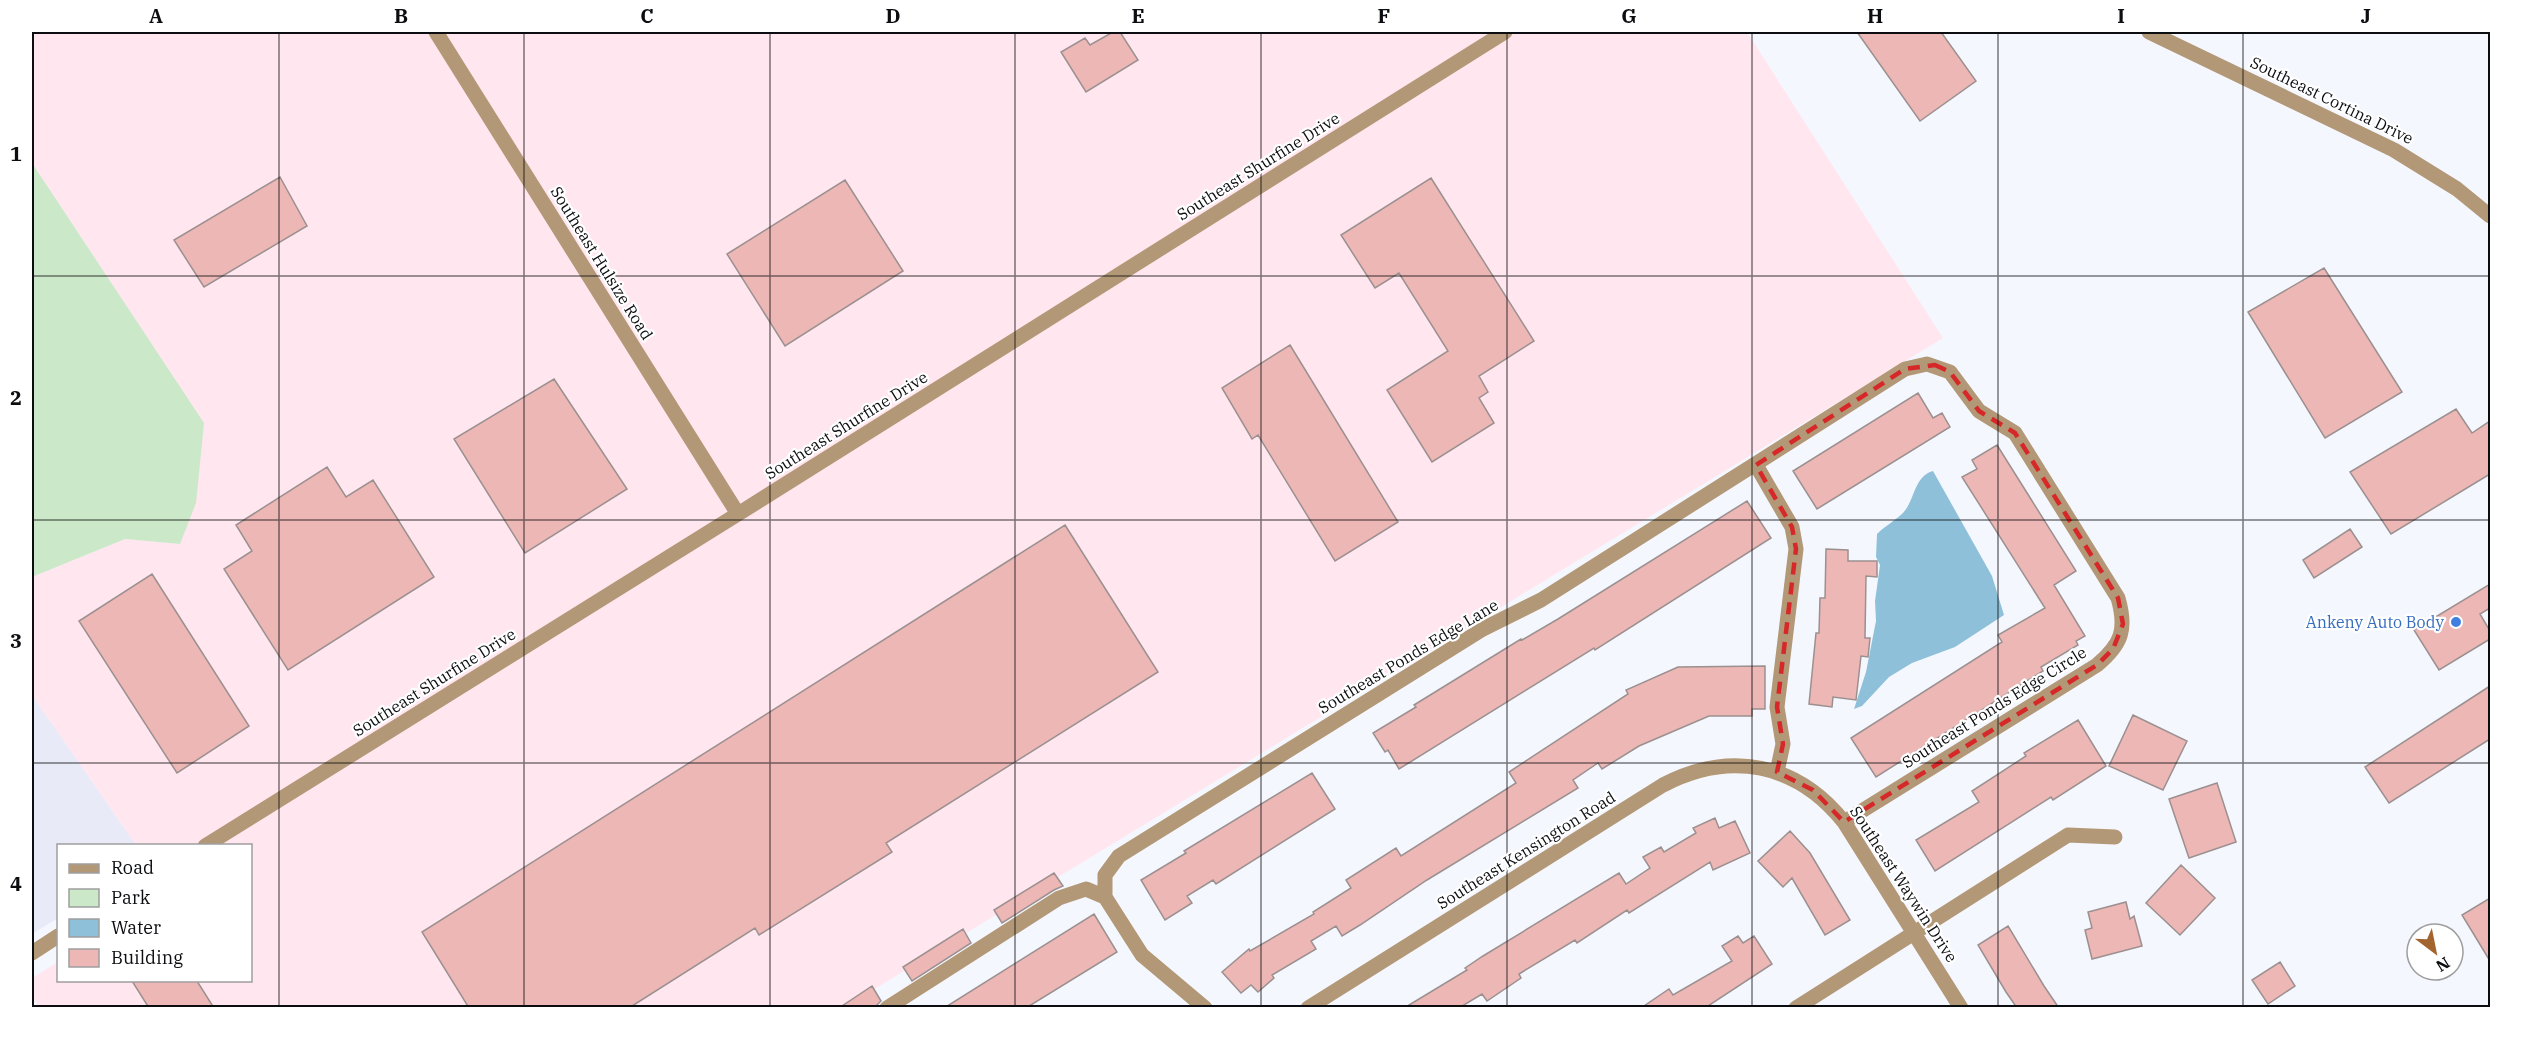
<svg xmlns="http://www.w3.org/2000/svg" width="2522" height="1039" font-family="'IBM Plex Serif',serif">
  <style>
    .built { fill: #e8eaf7 }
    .industrial { fill: #ffe6ef }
    .green { fill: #cbe8c9 }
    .water { fill: #8ec1d9 }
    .building { fill: #edb7b5; stroke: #9b9090; stroke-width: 1.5 }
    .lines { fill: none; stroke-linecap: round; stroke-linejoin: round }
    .minor { stroke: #b29876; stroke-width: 15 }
    .marked { fill: none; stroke: #d62828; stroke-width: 4.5; stroke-dasharray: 12 8; stroke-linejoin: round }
    .grid { fill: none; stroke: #0c0d10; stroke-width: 1.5; stroke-opacity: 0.55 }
    .shop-dot { fill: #3f7fe0; stroke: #fff; stroke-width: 2 }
    .labels { text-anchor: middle; stroke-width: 4.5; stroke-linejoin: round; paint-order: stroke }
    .street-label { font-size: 16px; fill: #0c0d10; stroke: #fff }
    .shop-label { font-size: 16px; fill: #366cbe; stroke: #fff; text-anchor: end }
    .neatline { fill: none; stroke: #0c0d10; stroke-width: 2 }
    .grid-label { font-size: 20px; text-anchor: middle; font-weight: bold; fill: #0c0d10 }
  </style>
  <rect width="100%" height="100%" fill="#f5f7ff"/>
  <path class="built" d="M32,695L136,845L58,846V918L32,934Z"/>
  <path class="industrial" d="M32,32H1747L1943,338L845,1007L39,1008L32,996V978L58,962V980H250V846L136,845L32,695V577L125,539L180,544L204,423L32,163Z"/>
  <path class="green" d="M32,163L204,423L196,503L180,544L125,539L32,577Z"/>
  <path class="water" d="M1933,471L1992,576L2004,615L1955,647L1912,663L1889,677L1862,706L1854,709L1866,672L1876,621L1875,601L1880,565L1876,557L1877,534C1885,526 1896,520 1903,513C1915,500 1914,476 1933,471Z"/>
  <path class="building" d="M1113,32H1120L1138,60L1086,92L1061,52L1085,38L1090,45Z
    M1857,32H1941L1976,81L1920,121Z
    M280,177L307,226L204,287L174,240Z
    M1431,178L1534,341L1479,376L1488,392L1479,398L1494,423L1432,462L1387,390L1448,351L1399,273L1375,288L1341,235Z
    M845,180L903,271L785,346L727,254Z
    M2324,268L2402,392L2325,438L2248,312Z
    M1290,345L1398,522L1335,561L1258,435L1252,439L1222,388Z
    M554,379L627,489L525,553L454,439Z
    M1918,393L1933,418L1942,413L1950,427L1817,509L1793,471Z
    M2456,409L2472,433L2490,421V474L2391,534L2350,472Z
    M1997,445L2076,571L2054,585L2085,636L2076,641L2078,645L2041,667L2043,671L1876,777L1851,738L2002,642L1998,635L2045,608L1962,477L1977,469L1972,460Z
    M327,467L346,497L373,480L434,577L288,670L224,569L252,551L236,525Z
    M1747,501L1771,538L1595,650L1594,648L1399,769L1388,750L1385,752L1373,733L1416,707L1414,705L1521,639L1522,640L1558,619Z
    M1065,525L1158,672L886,843L892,852L759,935L755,928L629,1008H469L422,932Z
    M2350,529L2362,547L2314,578L2303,560Z
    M1826,549L1848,550V561H1877V577L1866,576L1865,638H1870L1868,657L1861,656L1856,700L1833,697L1832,707L1809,704L1816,633H1819L1820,598H1825Z
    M152,574L249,726L177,773L79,621Z
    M2490,584V608L2480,614L2490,631V639L2439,670L2414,630Z
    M1765,666V709H1752V716H1709L1639,746L1602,769L1598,763L1573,780L1578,788L1427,880L1360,925L1342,936L1336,926L1311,941L1316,949L1272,975L1274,978L1258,992L1251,985L1241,993L1222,972L1249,949L1250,951L1314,914L1313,912L1351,888L1346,880L1396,848L1401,856L1516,783L1509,772L1628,694L1626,690L1678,667Z
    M2490,686V739L2389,803L2365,767Z
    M2133,715L2187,741L2163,790L2109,766Z
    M2078,720L2106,766L2053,800L2051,797L1935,871L1916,840L1979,802L1972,791L2026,756L2024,753Z
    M1312,773L1335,809L1216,884L1213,880L1187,896L1192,903L1165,920L1141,880L1186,853L1184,851Z
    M2217,783L2236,842L2189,858L2169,799Z
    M1715,818L1719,828L1735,821L1750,853L1713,870L1710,862L1629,913L1627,910L1577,943L1575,940L1519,974L1521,978L1487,1001L1482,994L1459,1008H1404L1467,970L1465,968L1483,956L1619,873L1626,884L1650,868L1643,857L1661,847L1664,852L1696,833L1693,828Z
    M1790,831L1810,853L1850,920L1825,935L1792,878L1783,887L1758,861Z
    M2181,865L2215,898L2180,935L2146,903Z
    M1054,873L1063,886L1054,890L1002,923L994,910Z
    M2490,898V961L2462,915Z
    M2126,902L2130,919L2134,916L2142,946L2092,959L2085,930L2092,928L2088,912Z
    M1094,914L1117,952L1026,1008H944Z
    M2008,926L2044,986L2059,1008H2017L2006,992L1978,945Z
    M963,929L971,943L912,981L903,967Z
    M1738,936L1743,943L1754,936L1772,964L1705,1008H1641L1669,989L1673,995L1732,961L1722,946Z
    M2280,962L2295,986L2268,1004L2252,980Z
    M132,981H197L214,1008H149Z
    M872,986L881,1001L874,1008H839Z"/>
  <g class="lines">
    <path class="minor" d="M436,32L738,514
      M2149,32L2394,150L2457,189L2490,216
      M1756,465L1792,527L1796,549L1777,707L1783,744L1777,772
      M205,846L738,514L1505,32
      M32,953L58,936
      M887,1008L1059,898L1086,889L1105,897
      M1205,1008L1142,955L1105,897V875L1119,856L1483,629L1541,600L1905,369L1927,364L1950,372L1979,411L2015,433L2118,598C2127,629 2122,644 2097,665L1844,822
      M1308,1008L1663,785C1730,750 1797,763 1844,822L1961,1008
      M1796,1008L2068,835L2115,837"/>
  </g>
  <path class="marked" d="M1935,365L1950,372L1979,411L2015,433L2118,598L2123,624L2113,649L2097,665L1844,822L1813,790L1777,772L1783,744L1777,707L1796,549L1792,527L1756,465L1905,369Z"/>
  <path class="grid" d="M279,32V1008M524,32V1008M770,32V1008M1015,32V1008M1261,32V1008M1507,32V1008M1752,32V1008M1998,32V1008M2243,32V1008M32,276H2490M32,520H2490M32,763H2490"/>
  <circle class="shop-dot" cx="2456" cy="622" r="6"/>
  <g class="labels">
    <g class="street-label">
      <text transform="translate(2332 100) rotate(26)" y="6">Southeast Cortina Drive</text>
      <text transform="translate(1258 166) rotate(-32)" y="6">Southeast Shurfine Drive</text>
      <text transform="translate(602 263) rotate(58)" y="6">Southeast Hulsize Road</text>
      <text transform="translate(846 425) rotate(-32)" y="6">Southeast Shurfine Drive</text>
      <text transform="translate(1408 656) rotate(-31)" y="6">Southeast Ponds Edge Lane</text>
      <text transform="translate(434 682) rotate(-32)" y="6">Southeast Shurfine Drive</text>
      <text transform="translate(1994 707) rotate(-32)" y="6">Southeast Ponds Edge Circle</text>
      <text transform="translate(1526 850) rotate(-32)" y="6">Southeast Kensington Road</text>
      <text transform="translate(1904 884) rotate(57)" y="6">Southeast Waywin Drive</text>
    </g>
    <g class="shop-label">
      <text x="2444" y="628">Ankeny Auto Body</text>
    </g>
  </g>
  <rect width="2522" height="1039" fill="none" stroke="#ffffff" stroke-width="66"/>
  <rect x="57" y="844" width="195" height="138" fill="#ffffff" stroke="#9e9e9f" stroke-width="1.5"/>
  <rect x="69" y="864" width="30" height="9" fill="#b29876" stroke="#9e9e9f" stroke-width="1.5"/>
  <text x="111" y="874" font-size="18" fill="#0c0d10">Road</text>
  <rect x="69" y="889" width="30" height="18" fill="#cbe8c9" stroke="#9e9e9f" stroke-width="1.5"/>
  <text x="111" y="904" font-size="18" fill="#0c0d10">Park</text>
  <rect x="69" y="919" width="30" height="18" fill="#8ec1d9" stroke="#9e9e9f" stroke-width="1.5"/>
  <text x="111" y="934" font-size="18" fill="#0c0d10">Water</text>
  <rect x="69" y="949" width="30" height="18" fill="#edb7b5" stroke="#9e9e9f" stroke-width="1.5"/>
  <text x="111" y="964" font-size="18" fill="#0c0d10">Building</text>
  <g transform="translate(2435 952) rotate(148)"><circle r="28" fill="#ffffff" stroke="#9e9e9f" stroke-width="1.5"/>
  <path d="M0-4.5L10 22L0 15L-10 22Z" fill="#a4642d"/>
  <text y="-9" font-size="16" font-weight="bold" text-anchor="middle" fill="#0c0d10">N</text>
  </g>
  <rect x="33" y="33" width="2456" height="973" class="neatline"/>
  <g class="grid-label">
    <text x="156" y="23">A</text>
    <text x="401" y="23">B</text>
    <text x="647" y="23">C</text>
    <text x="893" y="23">D</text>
    <text x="1138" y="23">E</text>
    <text x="1384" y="23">F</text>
    <text x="1629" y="23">G</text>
    <text x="1875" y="23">H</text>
    <text x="2121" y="23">I</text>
    <text x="2366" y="23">J</text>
    <text x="16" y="161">1</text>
    <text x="16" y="405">2</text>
    <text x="16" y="648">3</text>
    <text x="16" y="891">4</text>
  </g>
</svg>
